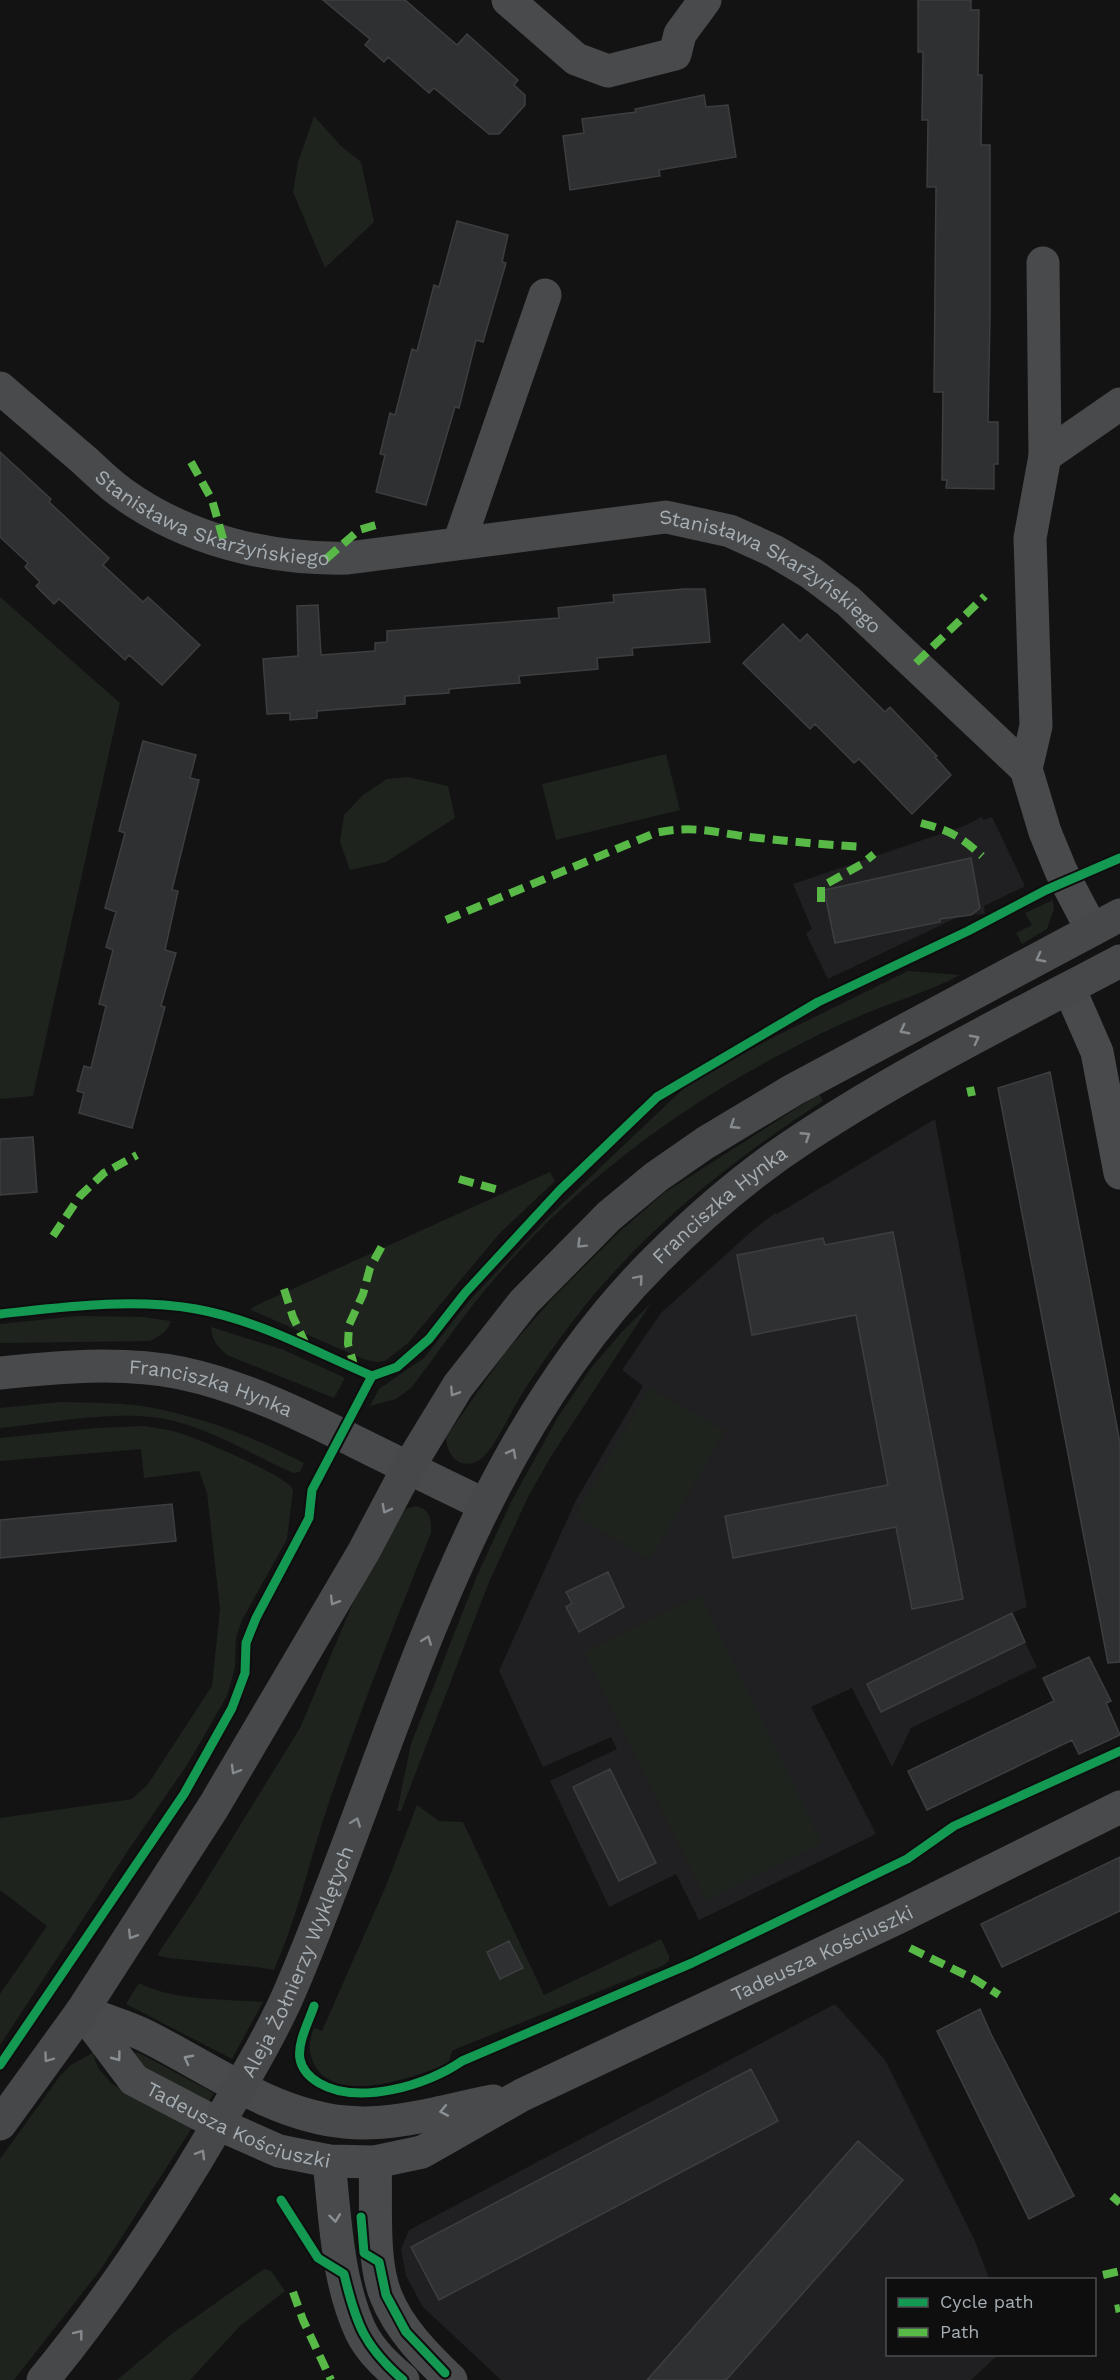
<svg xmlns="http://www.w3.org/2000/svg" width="1120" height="2380" font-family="'Work Sans',sans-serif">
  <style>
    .built { fill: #202022 }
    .green { fill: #1e231e }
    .building { fill: #2f3031; stroke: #3c3e40; stroke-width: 1.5 }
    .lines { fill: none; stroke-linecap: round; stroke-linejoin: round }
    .minor { stroke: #484a4c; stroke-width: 33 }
    .tertiary { stroke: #484a4c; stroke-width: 33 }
    .secondary { stroke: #47484a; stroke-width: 33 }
    .quiet { stroke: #58b947; stroke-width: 8; stroke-dasharray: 15 8; stroke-linecap: butt }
    .cycleway-casing { stroke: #0e0e0f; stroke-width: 13 }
    .cycleway { stroke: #139951; stroke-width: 9 }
    .oneway { stroke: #858a8e }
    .oneway2 { stroke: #8a9094 }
    .labels { text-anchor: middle; stroke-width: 5; stroke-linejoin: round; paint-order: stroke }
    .street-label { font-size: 20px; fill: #a6aeb3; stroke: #0e0e0f }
  </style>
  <rect width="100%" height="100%" fill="#131314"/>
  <path class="built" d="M982,817L983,820L992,817L1025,886L984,906L985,914L960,916L828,979L806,934L812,929L793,884L964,826Z
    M935,1119L1027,1607L1011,1613L1037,1667L911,1728L892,1767L852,1688L811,1707L876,1834L699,1920L676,1874L609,1907L550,1781L617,1749L611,1737L543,1767L499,1671L576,1500L643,1386L622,1370L661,1313L752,1231L775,1213L777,1214Z
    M835,2004L885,2060L975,2241L989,2279L888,2280V2354L998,2355L971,2380H501L423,2307L406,2276L401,2249L409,2230Z"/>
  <path class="green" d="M314,116L341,146L361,162L374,222L325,268L293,192L298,162Z
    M0,597L120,703L33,1096L0,1099Z
    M666,754L680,810L556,840L542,784Z
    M408,777L448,786L455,818L386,862L350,870L340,842L344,815L363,795L387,779Z
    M1053,900L1054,909L1047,929L1022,944L1016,933L1032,925L1025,913Z
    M908,971L960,975C926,993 889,1003 855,1018C831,1028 808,1040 785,1052C672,1111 567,1191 485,1290C459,1321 436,1356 411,1388L396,1399L370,1406L379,1389L424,1358L469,1301L545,1220L683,1089L711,1071L770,1039Z
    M819,1094L823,1101C734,1159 650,1225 583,1308C561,1336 539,1367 520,1397C511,1412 498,1440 488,1452C470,1474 447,1463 446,1437L505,1353L550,1301L617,1234L664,1193Z
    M550,1172L555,1181L499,1234L408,1343L385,1361L376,1362L363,1359L251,1310L253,1307Z
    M651,1303L550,1458L528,1497L489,1582L401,1811H397L411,1744L476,1578L511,1502L558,1417L591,1368L621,1333Z
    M78,1316L143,1317L171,1321C168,1332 159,1336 150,1341L0,1343V1324Z
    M211,1327L284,1350L345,1378L334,1398L227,1355C217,1347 212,1340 211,1327Z
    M649,1388L725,1431L650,1560L575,1516Z
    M60,1402C91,1403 123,1402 153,1408C206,1418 255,1438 304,1463L300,1472L293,1473C254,1455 216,1432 174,1421C124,1408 52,1423 0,1428V1408Z
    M144,1426C154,1428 166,1429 176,1432C195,1437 289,1476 293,1490L287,1539L242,1620L236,1638L235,1667L227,1696L187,1765L129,1849L0,2045V1994L47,1926L0,1890V1818L126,1800L132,1799L148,1784L212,1686L220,1609L207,1493L199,1471L144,1478L141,1449L0,1461V1438L95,1428Z
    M416,1506C431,1510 431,1519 431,1533C395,1622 360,1711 329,1802C310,1858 298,1916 274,1970L257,1967L169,1958L157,1955L196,1897L300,1728L356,1596L401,1516L406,1509Z
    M700,1595L822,1843L706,1900L584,1652Z
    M417,1805L439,1821L463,1822L544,1995L661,1939L669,1956V1961L662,1966L456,2049L452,2051L448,2064C415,2076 337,2107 314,2064C308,2052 309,2040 314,2028L322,2031L385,1888Z
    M139,1983C173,2001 225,1999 263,2002L232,2059L126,2004Z
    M94,2052L95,2061L99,2069L112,2084L192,2128L101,2269L14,2380H0V2159L60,2076L71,2065Z
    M131,2052L139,2053L214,2093L207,2105L146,2073Z
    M264,2269L271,2271L285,2291L241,2325L190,2380H117L173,2333Z"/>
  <path class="building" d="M323,0H405L457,45L467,34L518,80L514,85L525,95V105L499,134H489L434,88L429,93L388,57L384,62L365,45L370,39Z
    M918,0H971V10H979L978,75H982L981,145H990V316L988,422H998V464H994V489L946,488L947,480H942L943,392H934L936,187H927L928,120H922L923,52H918Z
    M704,95L706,107L728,105L736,157L659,170L660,176L570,190L563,136L584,133L582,119L636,112L635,109Z
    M457,221L508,235L502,262L506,263L483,342L476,340L459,408L455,407L426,505L376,492L385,455L380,454L390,413L395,415L412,349L417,351L434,285L439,287Z
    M0,452L51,499L49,502L109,558L103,565L143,602L148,597L200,645L162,685L129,655L125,660L59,599L54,604L36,586L40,582L25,567L28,563L0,537Z
    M684,589H705L710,642L632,648L633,655L597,658L598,669L519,676L520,683L449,689V693L405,696V704L317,711V718L290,720V713L267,714L263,659L298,656L297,606L318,605L321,655L375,651V643L387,642V631L559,618L558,608L614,602L613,595Z
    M783,624L800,641L807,634L885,712L890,707L937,756L935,757L951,775L912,814L859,759L854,763L815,724L810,729L743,663Z
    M143,741L196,755L190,778L199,780L172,890L178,891L165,950L176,953L161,1006L165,1007L132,1128L79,1113L84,1093L77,1091L84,1066L91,1068L106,1006L99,1004L113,950L106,947L116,912L105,908L125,833L119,831Z
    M971,858L980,908L971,915L940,919V922L835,943L824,890Z
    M1050,1072L1120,1443V1662L1108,1663L998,1088Z
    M33,1137L37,1192L0,1195V1139Z
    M893,1232L963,1599L912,1609L896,1527L733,1558L725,1516L888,1485L856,1315L752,1335L737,1255L823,1238L825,1245Z
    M172,1504L176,1541L0,1558V1520Z
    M608,1572L624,1607L579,1632L566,1607L572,1603L566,1592Z
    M1012,1613L1025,1642L881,1712L867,1684Z
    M1089,1657L1111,1701L1106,1703L1120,1735L1079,1754L1072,1740L927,1810L908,1771L1054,1701L1043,1678Z
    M610,1769L656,1863L619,1881L573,1787Z
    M1120,1857V1911L1002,1967L981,1924Z
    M509,1941L523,1968L500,1979L487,1952Z
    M980,2009L991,2034L1074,2196L1029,2219L937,2031Z
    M751,2069L778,2121L439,2300L411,2247Z
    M858,2141L903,2180L726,2380H647Z"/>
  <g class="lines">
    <g class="minor">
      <path d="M508,0L576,59L608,71L675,54L680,34L705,0"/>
      <path d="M1043,263L1045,456L1030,538L1036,726L1026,769L1045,832L1061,871L1092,930"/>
      <path id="s1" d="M0,388C28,412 56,436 84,460C96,471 109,484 122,493C187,540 269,560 348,558L666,517L730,531L774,551L811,573L848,601L1026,769"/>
      <path d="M1045,456L1120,404"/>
      <path d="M459,543L545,295"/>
      <path d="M1069,988L1097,1052L1120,1173"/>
      <path d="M329,2161C335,2217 337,2281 361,2332C371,2352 387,2366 403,2380"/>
      <path d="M375,2162C377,2201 371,2260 386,2296C399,2329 426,2356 451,2380"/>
    </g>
    <g class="tertiary">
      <path id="s2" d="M0,1373C59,1367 122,1361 181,1373C243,1386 302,1415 358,1443C400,1464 442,1484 485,1505"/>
      <path id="s3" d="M82,2011L134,2080L218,2124L279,2151L329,2161L375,2162L422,2152L522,2095L897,1918L1120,1807"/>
      <path d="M82,2011C103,2020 126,2026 146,2036C210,2068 272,2115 345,2122C394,2127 446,2110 493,2101"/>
    </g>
    <g class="secondary">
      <path d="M0,2124L82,2011L214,1806L364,1551L408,1468L458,1386L524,1302L609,1216L656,1177L705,1143L793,1090L1120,915"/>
      <path id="s4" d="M43,2380C110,2299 167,2212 220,2121C244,2079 271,2035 290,1991C397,1743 459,1456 656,1260C701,1215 751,1172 805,1137C905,1071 1014,1017 1120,961"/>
    </g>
    <path class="quiet" d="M191,462L212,500L224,542
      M326,559L359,530L376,525
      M916,663L985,596
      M921,823C950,831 959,835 982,856
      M821,902V887L862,864L874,854
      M446,920L655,833C697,824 718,834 759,838C794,842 829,845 864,847
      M970,1087L972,1096
      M459,1179L502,1191
      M53,1236L80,1196L104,1173L137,1155
      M284,1289L293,1317L307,1347
      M355,1369L348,1344L349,1325L363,1294L370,1268L383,1244
      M910,1948L976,1980L999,1995
      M1112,2196L1120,2203
      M1103,2275L1120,2271
      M293,2292L303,2320L331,2380
      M1115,2309L1120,2308"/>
    <defs>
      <path id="cycleway" d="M0,1314C65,1307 131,1298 196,1309C258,1320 315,1352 372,1376
        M314,2006C309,2021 297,2043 300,2059C302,2070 309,2077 319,2083C358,2106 428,2085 462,2061L692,1963L907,1859L954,1826L1120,1751
        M0,2065L184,1794L232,1708L245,1673L246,1643L256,1618L309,1518L312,1490L372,1376L397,1367L429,1339L465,1293L560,1190L657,1097L818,1002L968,931L1046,890L1120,858
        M281,2200L318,2258L344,2274C356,2324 364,2346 403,2380
        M361,2217L364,2253L379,2262L386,2295L406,2332L445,2373"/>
    </defs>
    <use href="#cycleway" class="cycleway-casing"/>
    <use href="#cycleway" class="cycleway"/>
  </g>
  <defs><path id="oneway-chevron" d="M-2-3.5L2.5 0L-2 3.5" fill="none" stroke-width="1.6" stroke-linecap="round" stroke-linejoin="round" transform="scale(1.5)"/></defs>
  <g class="oneway">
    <use href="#oneway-chevron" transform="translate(1040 958) rotate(152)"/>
    <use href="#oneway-chevron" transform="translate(904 1030) rotate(152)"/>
    <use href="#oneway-chevron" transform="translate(975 1039) rotate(-28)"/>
    <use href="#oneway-chevron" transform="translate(734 1125) rotate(147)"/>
    <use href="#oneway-chevron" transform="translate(806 1136) rotate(-33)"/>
    <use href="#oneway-chevron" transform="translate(581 1244) rotate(135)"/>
    <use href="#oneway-chevron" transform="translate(639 1279) rotate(-49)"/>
    <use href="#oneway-chevron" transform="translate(454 1392) rotate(123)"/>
    <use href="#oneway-chevron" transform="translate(512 1453) rotate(-62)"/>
    <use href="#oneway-chevron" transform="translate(386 1509) rotate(118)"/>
    <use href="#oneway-chevron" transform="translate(334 1601) rotate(121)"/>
    <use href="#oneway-chevron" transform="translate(427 1640) rotate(-69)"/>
    <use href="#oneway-chevron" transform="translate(235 1770) rotate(120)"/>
    <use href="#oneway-chevron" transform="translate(356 1822) rotate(-69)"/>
    <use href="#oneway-chevron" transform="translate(132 1935) rotate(122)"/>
    <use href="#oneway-chevron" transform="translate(48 2058) rotate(126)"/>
    <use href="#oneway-chevron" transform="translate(201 2154) rotate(-60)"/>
    <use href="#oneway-chevron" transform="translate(79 2334) rotate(-52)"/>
  </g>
  <g class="oneway2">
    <use href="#oneway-chevron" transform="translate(117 2057) rotate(53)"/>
    <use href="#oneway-chevron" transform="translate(188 2059) rotate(-152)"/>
    <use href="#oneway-chevron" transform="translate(444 2111) rotate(169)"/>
    <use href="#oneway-chevron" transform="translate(335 2218) rotate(83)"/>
  </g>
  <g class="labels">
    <g class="street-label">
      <text dy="7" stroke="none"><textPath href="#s1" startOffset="256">Stanisława Skarżyńskiego</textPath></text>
      <text dy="7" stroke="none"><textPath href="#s1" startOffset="840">Stanisława Skarżyńskiego</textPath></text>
      <text dy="7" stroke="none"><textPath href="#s4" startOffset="1370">Franciszka Hynka</textPath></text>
      <text dy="7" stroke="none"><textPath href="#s2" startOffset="214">Franciszka Hynka</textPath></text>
      <text dy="7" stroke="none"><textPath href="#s3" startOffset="840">Tadeusza Kościuszki</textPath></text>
      <text dy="7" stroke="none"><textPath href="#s4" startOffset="492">Aleja Żołnierzy Wyklętych</textPath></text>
      <text dy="7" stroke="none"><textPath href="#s3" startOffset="201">Tadeusza Kościuszki</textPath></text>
    </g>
  </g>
  <rect x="886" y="2278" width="210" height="78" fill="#0e0e0f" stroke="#4b4e51" stroke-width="1.5"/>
  <rect x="898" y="2298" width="30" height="9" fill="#139951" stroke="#4b4e51" stroke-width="1.5"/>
  <text x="940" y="2308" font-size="18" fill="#a6aeb3">Cycle path</text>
  <rect x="898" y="2328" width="30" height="9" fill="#58b947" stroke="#4b4e51" stroke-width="1.5"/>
  <text x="940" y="2338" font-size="18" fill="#a6aeb3">Path</text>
</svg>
